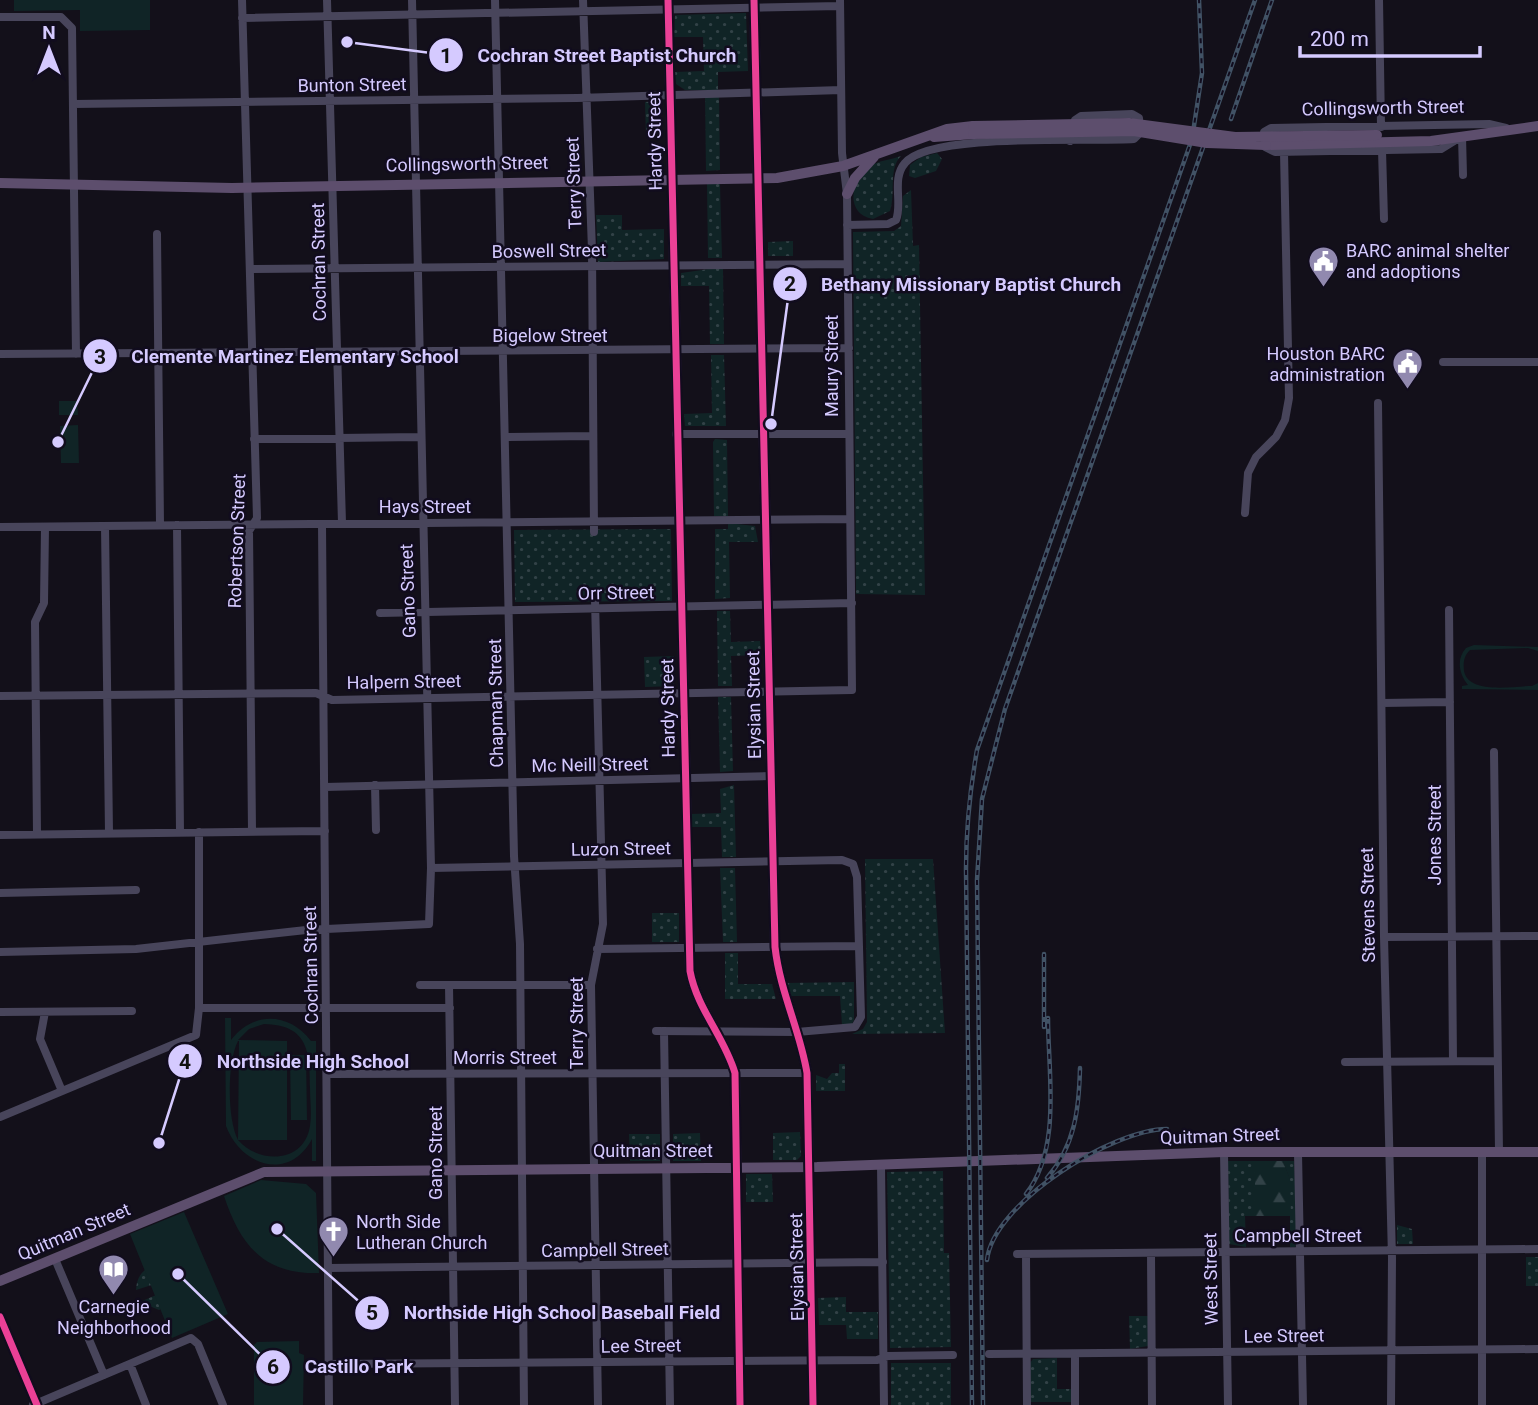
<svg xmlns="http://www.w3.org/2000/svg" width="1538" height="1405" font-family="Roboto,sans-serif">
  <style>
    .grass { fill: url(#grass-dots) }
    .forest { fill: url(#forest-firs) }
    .park { fill: #102426; fill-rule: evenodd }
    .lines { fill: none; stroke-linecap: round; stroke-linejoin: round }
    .minor { stroke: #48455b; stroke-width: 8 }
    .major { stroke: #5d4e6d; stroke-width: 10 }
    .rail-casing { stroke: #415265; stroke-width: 4.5 }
    .rail { stroke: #110c1e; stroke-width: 2; stroke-dasharray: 5; stroke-linecap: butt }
    .major-bridge { stroke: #5d4e6d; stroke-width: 10 }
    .cycleway-casing { stroke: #110c1e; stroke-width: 11 }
    .cycleway { stroke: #ea4096; stroke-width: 7 }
    .labels { text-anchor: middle; stroke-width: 5; stroke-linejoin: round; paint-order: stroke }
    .street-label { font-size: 18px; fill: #d5caff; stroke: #110c1e }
    .poi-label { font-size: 18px; fill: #d5caff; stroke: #110c1e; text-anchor: start }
    .leader { fill: none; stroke: #d5caff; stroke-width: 2.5 }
    .callout-dot { fill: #d5caff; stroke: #110c1e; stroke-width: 2.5 }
    .mark-label { font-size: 21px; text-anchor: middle; font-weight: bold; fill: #111 }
    .callout-label { font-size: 19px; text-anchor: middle; font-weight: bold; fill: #d5caff; stroke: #110c1e; stroke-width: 5; stroke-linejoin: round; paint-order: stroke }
  </style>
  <defs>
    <pattern id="grass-dots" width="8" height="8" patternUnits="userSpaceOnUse" patternTransform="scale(1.75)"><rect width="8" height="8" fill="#102426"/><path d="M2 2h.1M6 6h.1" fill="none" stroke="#324247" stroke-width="1.8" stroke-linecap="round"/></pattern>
    <pattern id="forest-firs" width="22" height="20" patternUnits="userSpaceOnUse" patternTransform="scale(1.75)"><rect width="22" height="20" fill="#102426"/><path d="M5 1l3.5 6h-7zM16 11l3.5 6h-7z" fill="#324247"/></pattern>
  </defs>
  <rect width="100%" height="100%" fill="#13101a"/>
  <path class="grass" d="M746,13L748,71L718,72V90H685L676,84L675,72L704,71L703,37H674L675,15Z
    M719,94L720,170L706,171L705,95Z
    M660,101V137H646L645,102Z
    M937,153L942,159L936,171L915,178L909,176L910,165L921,157Z
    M901,156C888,169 896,193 890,211L873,219C845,214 850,181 869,167C878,160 891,160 901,156Z
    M707,183L720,184L722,258H708Z
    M911,190L913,246L919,245L925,595L856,594L853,232L894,231L901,226L903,196Z
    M596,215H622V230L664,229V259L598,262Z
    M793,241V256H768V242Z
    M709,269H723L724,344H710L709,286H681V273Z
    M711,355H724L726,426H685L684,414L712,413Z
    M715,439L727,440L728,516H714L713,442Z
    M728,523L755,526L758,542H729L730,598L715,599V529H728Z
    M671,529L672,601L515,602L514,530Z
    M717,611H730L731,642L760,641L761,655L731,656L732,686H718Z
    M674,656V686L645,687L644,657Z
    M718,697H731L733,771L720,772Z
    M734,785L736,857H722L721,827H692L691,814L721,813L720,789Z
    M865,859H933L945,1033L852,1034L863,1029L867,1022Z
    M720,868H735L737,942H723Z
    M652,913H679V942H652Z
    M725,953H738V984H772L776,999H725Z
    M854,982V1020L852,1024L842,1025L840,996H788L784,983Z
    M839,1064H845V1091H816V1075L827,1079L832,1073H839Z
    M800,1132L801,1156L797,1160H773V1133Z
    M700,1133L701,1161H673V1134Z
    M629,1134H660V1161H630Z
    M1228,1161H1255V1216H1245L1246,1247L1229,1244Z
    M1283,1161H1294L1298,1240L1295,1247H1290V1180Z
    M943,1171L944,1253H949L951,1347L890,1348L887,1172Z
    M746,1174H772L773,1202H746Z
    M1397,1225L1412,1229L1413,1244H1397Z
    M1526,1257H1538V1286H1526Z
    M161,1265C178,1270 184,1284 177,1300L159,1310L140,1302L163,1292L161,1282L136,1290C137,1274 145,1266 161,1265Z
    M846,1297V1312H878V1339H847L846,1325H819L818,1298Z
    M1129,1316H1148V1346L1130,1349Z
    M1057,1358V1389H1073V1402H1029L1030,1363L1033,1359Z
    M891,1363H951V1405H891Z"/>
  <path class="forest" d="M1255,1161H1283L1290,1179L1291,1216H1255Z"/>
  <path class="park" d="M14,0H150V30L80,31V10L14,11Z
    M59,401H77L78,415H59Z
    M78,425L79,463H61L60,426Z
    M1474,645L1538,647V651L1528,648L1470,650C1464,656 1463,662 1464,671C1469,695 1514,686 1532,686L1538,683V690L1462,689V686L1468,685C1459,674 1456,659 1466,648Z
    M225,1018H231V1040C253,1011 289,1012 311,1041H316V1161H312V1139C289,1182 241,1166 226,1126ZM264,1024C308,1025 310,1051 310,1088C310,1100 312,1114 310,1126C304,1164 259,1164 238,1140H287V1041L238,1040L249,1029ZM238,1041H239L238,1140C227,1119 227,1062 238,1041Z
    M290,1055H306L307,1120H291Z
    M261,1180L306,1184L316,1193L319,1273C263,1275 240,1244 224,1196Z
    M184,1212L228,1314L172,1338L130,1234Z
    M299,1341V1353L304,1355L303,1405H254V1345L257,1342Z"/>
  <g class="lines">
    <path class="minor" d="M242,0L257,518L249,531L252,831
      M327,0L342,523
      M495,0L514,856L520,944L524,1405
      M583,0L592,250L594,532
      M1379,0L1381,127
      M0,17H61L72,28L76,354
      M242,18L840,6
      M73,104L577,98L841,90
      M1382,150L1384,219
      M1463,175L1462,136L1441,149L1275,152L1265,147L1264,132L1271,128L1489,124L1506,128
      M847,225L888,224L896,220C903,203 891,179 905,163C930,132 1091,142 1134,139L1140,133L1139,118L1132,114L1081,116L1075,120L1070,141
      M157,234L160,525
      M251,269L847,264
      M0,354L849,348
      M1443,362H1538
      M1378,403L1384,937L1392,1258L1391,1405
      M676,434H848
      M507,437L592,436
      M254,439L421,437
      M1245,513L1248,473L1256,457L1276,437L1285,420L1289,398L1284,152
      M322,524L329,1405
      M177,525L180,832
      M105,526L109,833
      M0,527L849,519
      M595,600L603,924L591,985L598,1405
      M1449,610L1453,1061
      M380,613L852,603
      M0,696L316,693L332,700L852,690L847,194L842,153L840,0
      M1382,703L1450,702
      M1494,752L1499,1152
      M375,785L376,830
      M325,787L771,776
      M37,834L35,622L44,603L45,527
      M0,835L325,831
      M431,868L842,860L853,864L857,877L861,1017L855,1027L797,1032L656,1031
      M0,893L136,890
      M1384,937L1538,936
      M597,949L859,946
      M0,952L136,949L306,930L429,924L431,868L412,0
      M420,985H591
      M449,985L455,1405
      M199,1008H450
      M0,1012L132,1011
      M45,1012L40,1039L62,1091
      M664,1031L670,1405
      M1345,1062L1497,1061
      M328,1074L807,1073
      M0,1117L196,1035L199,1008V832
      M1224,1152L1228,1405
      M1298,1153L1303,1405
      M1482,1153V1405
      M881,1165L884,1405
      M1151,1253L1152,1405
      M1017,1254L1538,1249
      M1026,1254L1027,1405
      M55,1259L104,1375
      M328,1268L883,1262
      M0,1317L37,1405
      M989,1354L1538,1349
      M1075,1354V1405
      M130,1364L146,1405
      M329,1364L877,1360L888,1356L953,1355
      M33,1405L191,1338L198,1344L223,1405"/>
    <path class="major" d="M668,0L690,971C697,1009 724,1036 735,1073L740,1405
      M754,0L775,947C780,992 800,1030 807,1073L813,1405
      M934,137L973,134
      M1266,145L1431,141L1538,126
      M0,183L232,188L777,178L843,166L947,129L973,126
      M847,194L855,178L874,157
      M0,1281L264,1172L817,1167L1224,1152H1538"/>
    <defs>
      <path id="rail" d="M1231,119L1272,0
        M1044,1027V954
        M1047,1178C1075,1146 1079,1109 1080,1068
        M1026,1194C1062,1148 1048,1073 1048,1018
        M987,1260C993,1203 1113,1129 1167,1129
        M972,1405L966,869C966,828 970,790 977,750L1192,139L1202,73L1199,0
        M983,1405L977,880L982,799L1005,709L1255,0"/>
    </defs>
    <use href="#rail" class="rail-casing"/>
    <use href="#rail" class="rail"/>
    <path class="major-bridge" d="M973,126L1129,123L1235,137L1377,135
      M973,134L1134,131L1207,143L1266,145"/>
    <defs>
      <path id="cycleway" d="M668,0L690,971C697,1009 724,1036 735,1073L740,1405
        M754,0L775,947C780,992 800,1030 807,1073L813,1405
        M0,1317L37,1405"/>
    </defs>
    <use href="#cycleway" class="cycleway-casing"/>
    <use href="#cycleway" class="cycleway"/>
  </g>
  <defs>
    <symbol id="civic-pin" viewBox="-11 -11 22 30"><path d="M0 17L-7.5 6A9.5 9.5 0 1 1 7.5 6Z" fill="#9189af" stroke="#110c1e"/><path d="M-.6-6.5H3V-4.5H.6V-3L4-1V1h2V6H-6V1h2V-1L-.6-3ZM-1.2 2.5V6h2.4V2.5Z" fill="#fff"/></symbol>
    <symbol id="church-pin" viewBox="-11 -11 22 30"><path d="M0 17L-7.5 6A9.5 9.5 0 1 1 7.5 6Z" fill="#9189af" stroke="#110c1e"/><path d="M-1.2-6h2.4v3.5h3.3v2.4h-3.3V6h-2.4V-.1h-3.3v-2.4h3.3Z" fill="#fff"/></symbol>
    <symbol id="library-pin" viewBox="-11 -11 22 30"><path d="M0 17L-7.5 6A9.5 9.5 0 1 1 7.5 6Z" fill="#9189af" stroke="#110c1e"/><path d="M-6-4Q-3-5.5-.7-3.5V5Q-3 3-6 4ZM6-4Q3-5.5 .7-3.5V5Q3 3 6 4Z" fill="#fff"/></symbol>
  </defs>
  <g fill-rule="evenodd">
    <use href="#civic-pin" x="1306" y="244" width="35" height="47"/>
    <use href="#civic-pin" x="1390" y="346" width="35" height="47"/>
    <use href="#church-pin" x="316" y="1214" width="35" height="47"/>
    <use href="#library-pin" x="96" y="1252" width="35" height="47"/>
  </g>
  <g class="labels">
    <g class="street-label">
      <text transform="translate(352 85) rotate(-1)" y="6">Bunton Street</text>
      <text transform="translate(1383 108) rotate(-1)" y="6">Collingsworth Street</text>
      <text transform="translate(655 141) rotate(-91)" y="6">Hardy Street</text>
      <text transform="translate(467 164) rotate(-1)" y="6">Collingsworth Street</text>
      <text transform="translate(574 183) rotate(-92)" y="6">Terry Street</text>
      <text transform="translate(549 251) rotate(-1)" y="6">Boswell Street</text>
      <text transform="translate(319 262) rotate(-91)" y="6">Cochran Street</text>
      <text x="550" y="342">Bigelow Street</text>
      <text transform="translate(832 366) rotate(-90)" y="6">Maury Street</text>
      <text x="425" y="513">Hays Street</text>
      <text transform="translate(237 541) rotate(-88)" y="6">Robertson Street</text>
      <text transform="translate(408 591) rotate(-92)" y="6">Gano Street</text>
      <text transform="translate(616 593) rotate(-1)" y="6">Orr Street</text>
      <text transform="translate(404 682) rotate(-1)" y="6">Halpern Street</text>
      <text transform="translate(496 703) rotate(-91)" y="6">Chapman Street</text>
      <text transform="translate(754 705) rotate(-91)" y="6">Elysian Street</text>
      <text transform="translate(668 708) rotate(-91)" y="6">Hardy Street</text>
      <text transform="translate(590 765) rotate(-1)" y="6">Mc Neill Street</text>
      <text transform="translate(1435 835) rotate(-90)" y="6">Jones Street</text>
      <text transform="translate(621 849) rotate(-1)" y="6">Luzon Street</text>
      <text transform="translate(1368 905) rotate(-91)" y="6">Stevens Street</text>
      <text transform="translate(311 965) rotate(-91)" y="6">Cochran Street</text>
      <text transform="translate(577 1023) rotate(-90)" y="6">Terry Street</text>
      <text x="505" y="1064">Morris Street</text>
      <text transform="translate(1220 1136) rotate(-2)" y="6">Quitman Street</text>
      <text x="653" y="1157">Quitman Street</text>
      <text transform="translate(436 1153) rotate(-90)" y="6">Gano Street</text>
      <text transform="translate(74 1232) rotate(-23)" y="6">Quitman Street</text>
      <text x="1298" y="1242">Campbell Street</text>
      <text transform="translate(605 1250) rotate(-1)" y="6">Campbell Street</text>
      <text transform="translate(797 1267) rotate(-91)" y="6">Elysian Street</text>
      <text transform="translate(1211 1279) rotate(-91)" y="6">West Street</text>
      <text transform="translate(1284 1336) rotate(-1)" y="6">Lee Street</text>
      <text transform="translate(641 1346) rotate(-1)" y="6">Lee Street</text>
    </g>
    <g class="poi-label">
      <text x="1346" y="257">BARC animal shelter<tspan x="1346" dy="21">and adoptions</tspan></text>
      <text x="1385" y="360" text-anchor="end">Houston BARC<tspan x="1385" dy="21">administration</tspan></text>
      <text x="356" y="1228">North Side<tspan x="356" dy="21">Lutheran Church</tspan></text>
      <text x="114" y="1313" text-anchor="middle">Carnegie<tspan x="114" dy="21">Neighborhood</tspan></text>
    </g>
  </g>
  <path class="leader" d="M347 42L446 55M771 424L790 284M58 442L100 356M159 1143L185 1061M277 1229L372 1313M178 1274L273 1367"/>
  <g class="callout-dot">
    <circle cx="347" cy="42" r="7"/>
    <circle cx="771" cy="424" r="7"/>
    <circle cx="58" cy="442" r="7"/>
    <circle cx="159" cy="1143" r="7"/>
    <circle cx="277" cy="1229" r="7"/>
    <circle cx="178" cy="1274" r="7"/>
    <circle cx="446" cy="55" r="18"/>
    <circle cx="790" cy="284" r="18"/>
    <circle cx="100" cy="356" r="18"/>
    <circle cx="185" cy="1061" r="18"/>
    <circle cx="372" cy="1313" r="18"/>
    <circle cx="273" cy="1367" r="18"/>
  </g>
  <g class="mark-label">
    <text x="446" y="63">1</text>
    <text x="790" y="291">2</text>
    <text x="100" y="364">3</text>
    <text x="185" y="1069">4</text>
    <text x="372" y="1320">5</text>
    <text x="273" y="1374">6</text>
  </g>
  <g class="callout-label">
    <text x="607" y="62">Cochran Street Baptist Church</text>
    <text x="971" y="291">Bethany Missionary Baptist Church</text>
    <text x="295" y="363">Clemente Martinez Elementary School</text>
    <text x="313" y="1068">Northside High School</text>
    <text x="562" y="1319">Northside High School Baseball Field</text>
    <text x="359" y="1373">Castillo Park</text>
  </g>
  <g transform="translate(49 49)" stroke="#110c1e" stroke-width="5" paint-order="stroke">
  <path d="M0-5L12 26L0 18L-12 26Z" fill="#d5caff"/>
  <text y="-10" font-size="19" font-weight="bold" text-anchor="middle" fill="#d5caff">N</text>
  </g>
  <path d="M1300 46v10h180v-10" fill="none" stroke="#d5caff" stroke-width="3.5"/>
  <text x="1310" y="46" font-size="21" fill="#d5caff" stroke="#110c1e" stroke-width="5" paint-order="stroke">200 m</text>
</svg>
